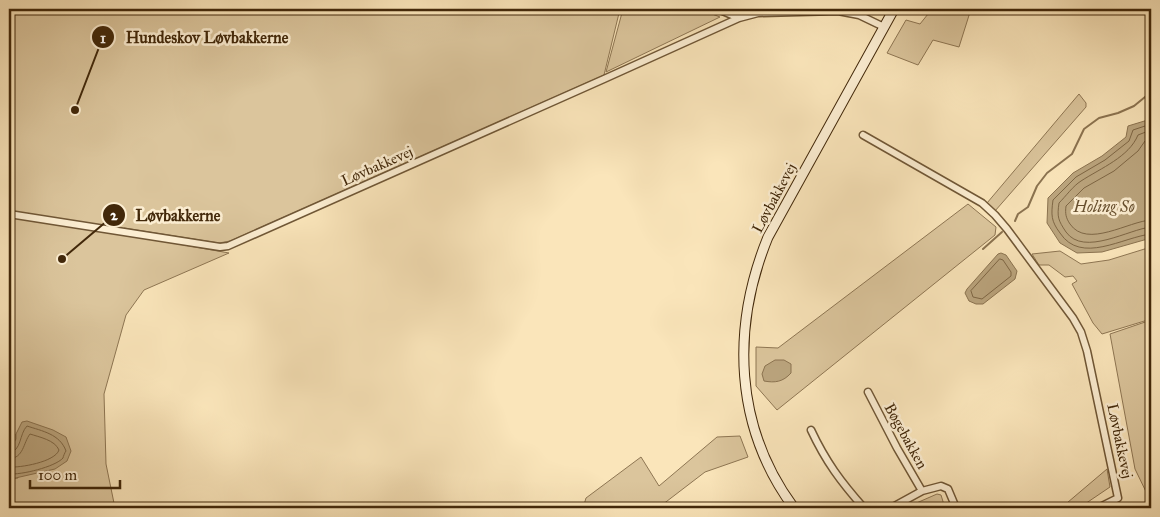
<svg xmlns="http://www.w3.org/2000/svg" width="1160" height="517" font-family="'IM FELL Great Primer',serif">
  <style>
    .green { fill: #dbc59c; stroke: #8e7653 }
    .water { fill: #bba57e; stroke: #8b7350 }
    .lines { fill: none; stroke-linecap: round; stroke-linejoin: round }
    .shore { stroke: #7e6644; stroke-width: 1 }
    .stream { stroke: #8b7350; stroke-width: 2 }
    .street-casing { stroke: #705736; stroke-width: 9 }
    .secondary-casing { stroke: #42280a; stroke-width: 11 }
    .street { stroke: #fceed2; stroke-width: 6 }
    .secondary { stroke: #fceed2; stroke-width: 9 }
    .labels { text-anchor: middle; stroke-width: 5; stroke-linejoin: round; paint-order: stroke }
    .street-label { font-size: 15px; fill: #42280a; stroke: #fceed2 }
    .water-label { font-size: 16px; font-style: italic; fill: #664e2d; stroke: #fceed2 }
    .leader { fill: none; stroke: #42280a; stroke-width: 2 }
    .callout-dot { fill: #42280a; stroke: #fceed2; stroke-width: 2 }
    .mark-label { font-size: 15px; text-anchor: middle; font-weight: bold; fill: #fff }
    .callout-label { font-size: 16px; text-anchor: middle; font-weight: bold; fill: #42280a; stroke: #fceed2; stroke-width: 5; stroke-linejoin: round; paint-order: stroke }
  </style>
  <rect width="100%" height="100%" fill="#fae5ba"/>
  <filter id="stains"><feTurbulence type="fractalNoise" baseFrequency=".004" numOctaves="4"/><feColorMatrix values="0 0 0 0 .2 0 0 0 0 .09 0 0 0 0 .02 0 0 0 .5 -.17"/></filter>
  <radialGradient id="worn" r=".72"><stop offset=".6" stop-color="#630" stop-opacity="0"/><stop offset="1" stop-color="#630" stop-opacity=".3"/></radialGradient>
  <path class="green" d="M9,9H620L604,75L230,241L219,243L124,228L122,234L229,253L144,290L126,315L104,394L106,464L115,508H9V476L11,479L18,478L16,434V439L9,451Z
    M623,9H699L720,17L606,72Z
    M932,9H971L959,47L933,40L918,65L887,53L906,20L920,24Z
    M1079,94L1086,103V107L995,211L987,203Z
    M968,204L996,227L995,235L777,410L756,386V347L778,348Z
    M1151,247V319L1102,334L1093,323L1072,284L1077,281L1073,276L1065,277L1049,265H1039L1032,254L1060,251L1081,264L1109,260Z
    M1151,320V502L1135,469L1110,334Z
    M740,436L748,457L705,472L658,508H583L586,498L641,457L659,486L717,437Z
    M1107,469L1110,487L1079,508H1061Z
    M937,494L941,495L945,508H905Z"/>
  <path class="water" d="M1151,119V238L1102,252L1077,253L1060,243L1047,223L1048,198L1073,173L1102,156L1126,137L1128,126Z
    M1001,253L1006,255L1017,271L1015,279L983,304H976L969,301L965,293L967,289L998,254Z
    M775,360H784L791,364V373C783,382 775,383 764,381L762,374L765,366Z
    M27,421L53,430L66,437L71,451L67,461L55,469L11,479L9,476V451L16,439V434L22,422Z"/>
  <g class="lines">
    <path class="shore" d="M1151,124L1133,130L1129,141L1105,160L1076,177L1053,200C1051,215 1051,221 1060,233C1081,265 1123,237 1151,234
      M1151,130L1138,135C1129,157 1101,168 1081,181C1073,186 1066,196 1059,203C1057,217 1058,220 1066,232C1084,257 1129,229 1151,227
      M1151,138L1145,141L1138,151L1114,171L1084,188L1066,206C1065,214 1066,218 1070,224C1087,249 1129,221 1151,220
      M1000,259L1003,260L1011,272V276L982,299L973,297L971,291Z
      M9,453C22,451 19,434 27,426C42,431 60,434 66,451C65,452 63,457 63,458C55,467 21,475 9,474
      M9,459C24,458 23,443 30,434C39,437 55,440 59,450C55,462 20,468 9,467"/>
    <path class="stream" d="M1015,221L1018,214L1028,207L1037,186L1047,173L1072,154L1084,129L1099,118L1118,113L1134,106L1145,97L1151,94
      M983,249L1002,232"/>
    <defs>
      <path id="street" d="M718,9L739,18
        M863,135L982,203L995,215L1007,229L1073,318L1081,332L1087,351L1118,498L1098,508
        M9,214L220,247L228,246L604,79L739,18L758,13L838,11L859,15L884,27
        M868,392L897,448L922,491
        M811,430C826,462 841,482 864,508
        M891,508L922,491L941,486L948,489L956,508"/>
      <path id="secondary" d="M794,508C734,427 731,328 768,237L894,9"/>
    </defs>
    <use href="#street" class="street-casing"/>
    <use href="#secondary" class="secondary-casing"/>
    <use href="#street" class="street"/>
    <use href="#secondary" class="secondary"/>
  </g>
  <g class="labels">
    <g class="street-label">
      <text transform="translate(377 166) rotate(-24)" y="5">Løvbakkevej</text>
      <text transform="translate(774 198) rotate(-62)" y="5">Løvbakkevej</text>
      <text transform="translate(906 436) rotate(61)" y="5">Bøgebakken</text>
      <text transform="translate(1120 441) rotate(78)" y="5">Løvbakkevej</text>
    </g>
    <g class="water-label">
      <text x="1104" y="212">Holing Sø</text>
    </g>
  </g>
  <path class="leader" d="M75 110L103 37M62 259L114 215"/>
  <g class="callout-dot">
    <circle cx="75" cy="110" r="5"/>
    <circle cx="62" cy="259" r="5"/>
    <circle cx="103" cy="37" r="12"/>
    <circle cx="114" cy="215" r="12"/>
  </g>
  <g class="mark-label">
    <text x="103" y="43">1</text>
    <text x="114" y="220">2</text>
  </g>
  <g class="callout-label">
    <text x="207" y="43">Hundeskov Løvbakkerne</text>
    <text x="178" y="221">Løvbakkerne</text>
  </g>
  <rect width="1160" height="517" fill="none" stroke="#fae5ba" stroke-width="30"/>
  <rect x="10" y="10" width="1140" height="497" fill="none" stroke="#42280a" stroke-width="2.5"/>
  <rect x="15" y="15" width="1130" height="487" fill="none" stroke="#42280a"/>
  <path d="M30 480v8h90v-8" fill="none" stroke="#42280a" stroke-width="2.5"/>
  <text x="38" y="480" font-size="15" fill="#42280a" stroke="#fceed2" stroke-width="4" paint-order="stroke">100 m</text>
  <rect width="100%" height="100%" filter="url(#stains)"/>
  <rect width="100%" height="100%" fill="url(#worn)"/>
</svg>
